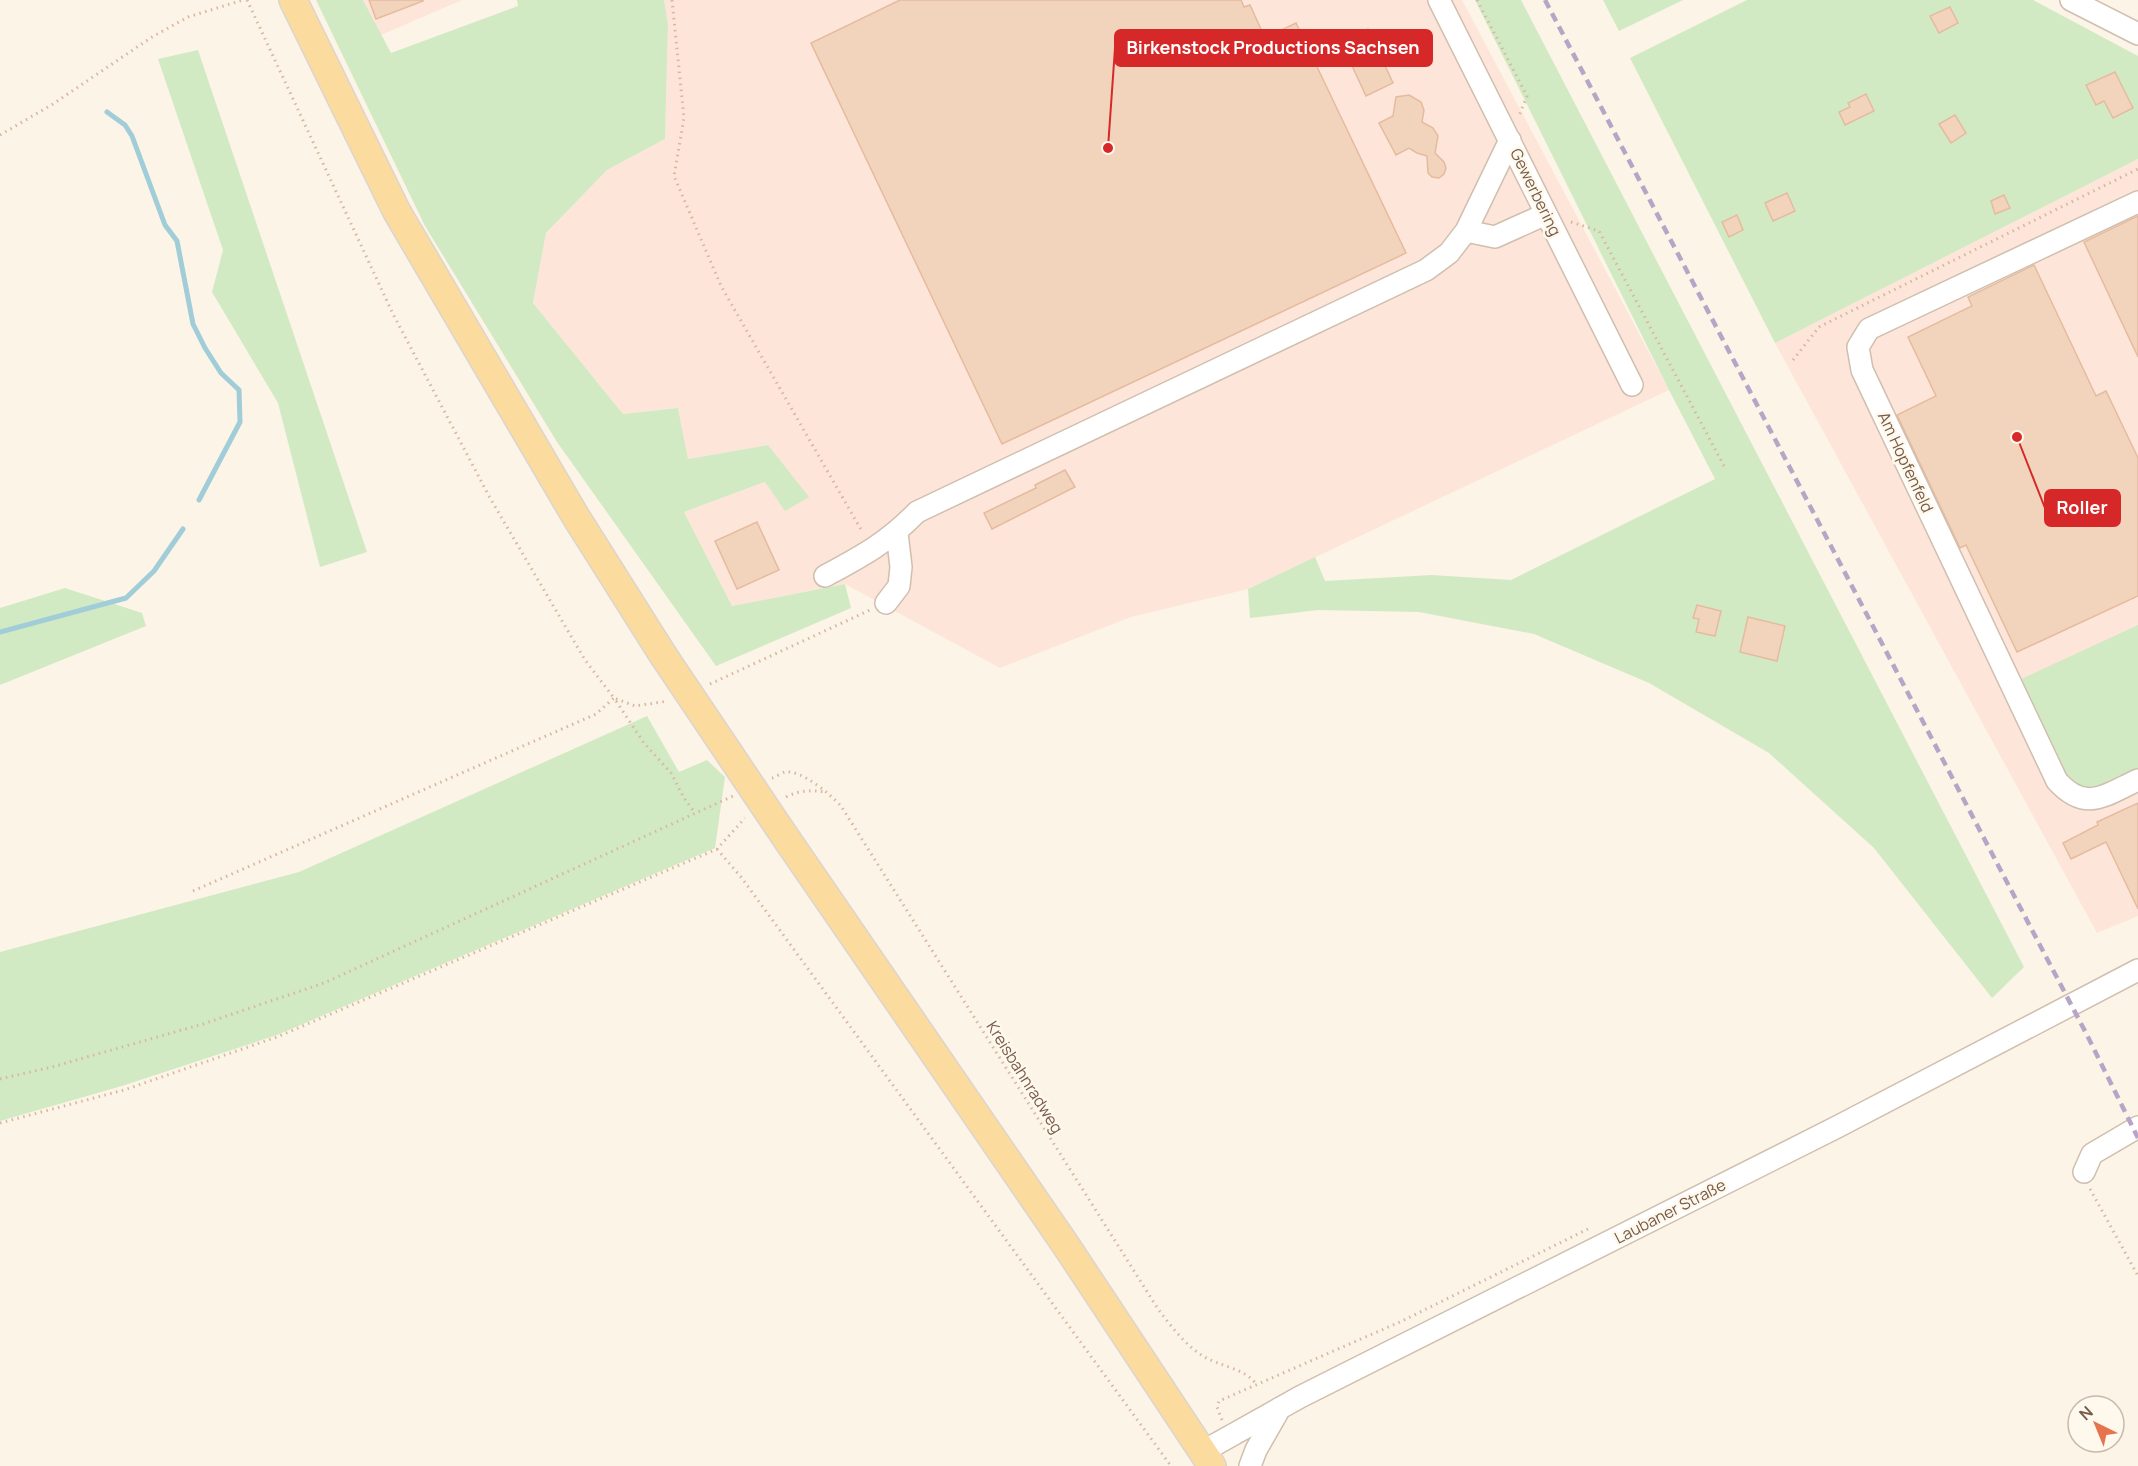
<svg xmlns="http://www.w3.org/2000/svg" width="2138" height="1466" font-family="Manrope,sans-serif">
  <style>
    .commercial { fill: #fde5d9 }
    .green { fill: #d2eac4 }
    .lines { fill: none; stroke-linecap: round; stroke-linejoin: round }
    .stream { stroke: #a0cdd8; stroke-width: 5 }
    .building { fill: #f2d4bd; stroke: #e5bb9e; stroke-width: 1.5 }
    .minor-casing { stroke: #d0bfae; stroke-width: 24 }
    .major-casing { stroke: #dbd4d0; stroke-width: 30 }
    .path { stroke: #d7b7a0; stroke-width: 3; stroke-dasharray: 1.5 4.5; stroke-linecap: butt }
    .minor { stroke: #fff; stroke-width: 21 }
    .major { stroke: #fbdc9e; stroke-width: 27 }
    .rail { stroke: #b8a4c6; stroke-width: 4.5; stroke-dasharray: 9 6; stroke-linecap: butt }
    .major-bridge-casing { stroke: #dbd4d0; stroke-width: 30; stroke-linecap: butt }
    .major-bridge { stroke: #fbdc9e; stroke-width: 27 }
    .labels { text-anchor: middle; stroke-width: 5; stroke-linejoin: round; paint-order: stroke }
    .street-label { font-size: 16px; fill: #765b4a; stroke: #fff8ec }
    .leader { fill: none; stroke: #d62828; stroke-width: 2 }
    .callout-dot { fill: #d62828; stroke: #fff8ec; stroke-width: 2 }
    .callout { fill: #d62828; stroke: #d62828; stroke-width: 2 }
    .callout-label { font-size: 18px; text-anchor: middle; font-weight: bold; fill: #fff }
  </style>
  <rect width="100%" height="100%" fill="#fcf4e6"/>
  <path class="commercial" d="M363,0H462L381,35Z
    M664,0H1462L1669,390L1248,589L1131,617L1000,668L845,584L732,606L684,512L765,482L768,445L688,459L678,408L623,414L533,303L546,233L607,170L665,139L668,24Z
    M2138,159V916L2097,933L1775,343Z"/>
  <path class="green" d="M316,0H363L391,53L518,6L517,0H664L668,24L665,139L607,170L546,233L533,303L623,414L678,408L688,459L768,445L809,497L785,511L765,482L684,512L732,606L845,584L851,608L716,666L557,442L425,226Z
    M1475,0H1521L2024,967L1992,998L1874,848L1769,753L1649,683L1534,634L1419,612L1318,610L1250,618L1248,589L1315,557L1325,581L1432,575L1511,580L1715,479L1669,390Z
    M1603,0H1683L1619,31Z
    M1747,0H2033L2138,56V159L1775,343L1630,58Z
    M198,50L367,552L320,567L278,403L212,292L223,250L158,59Z
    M65,588L142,613L146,626L0,685V608Z
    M2138,625V770L2091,791L2068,783L2019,680Z
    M647,716L679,772L707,760L725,777L715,848L277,1035L122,1086L0,1121V952L299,872Z"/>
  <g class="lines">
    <path class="stream" d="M107,112L125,125L132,136L165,225L177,241L193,324L205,348L221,373L239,390L240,422L199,500
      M0,632L126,598L154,571L183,529"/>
  </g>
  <path class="building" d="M369,0H423V1L376,19Z
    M900,0H1241L1244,7L1250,5L1265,38L1296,23L1406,253L1002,444L811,43Z
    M1950,7L1958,23L1939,33L1930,16Z
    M1368,29L1393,83L1366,96L1341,42Z
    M2115,72L2133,108L2113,118L2104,101L2096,105L2086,85Z
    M1866,94L1874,111L1845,125L1839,112L1850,107L1848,103Z
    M1409,95L1421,102L1424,110L1422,122L1433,128L1438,136L1435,153L1444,162L1446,168L1444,174L1439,178L1432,177L1428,173L1427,156L1417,153L1409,148L1396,155L1379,123L1393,116L1396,97Z
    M1955,115L1966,133L1951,143L1939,124Z
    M1787,193L1795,211L1773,221L1765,203Z
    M2004,195L2010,208L1995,214L1991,201Z
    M1737,215L1743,230L1729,237L1722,222Z
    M2138,216V357L2084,242Z
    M2034,265L2096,396L2106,391L2138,458V596L2017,652L1966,545L1960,548L1897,415L1936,396L1908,337L1972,306L1968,297Z
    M1065,470L1075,487L992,529L984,513L1036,488L1035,485Z
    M757,522L779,570L737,589L715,541Z
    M1697,605L1721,611L1715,636L1696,632L1699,619L1693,618Z
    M1748,617L1785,626L1777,661L1740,652Z
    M2138,803V909L2106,842L2071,859L2063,843L2098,825L2097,822Z"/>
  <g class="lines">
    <defs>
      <path id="minor" d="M1439,0L1632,385
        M2071,0L2138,34
        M2138,202L1869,329L1858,347L1862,370L2057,781C2086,813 2105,795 2138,780
        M1466,231L1495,237L1546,214
        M825,576C862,556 887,543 917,512L1426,270L1449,253L1466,231L1510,140
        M886,603L899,586L901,567L897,533
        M2084,1172L2092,1154L2138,1127
        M1202,1452L1300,1397L1837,1127L2138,970
        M1250,1466L1256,1450L1280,1408"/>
      <path id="major" d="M293,0L397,212L576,517L663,655
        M788,841L1065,1244L1212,1466"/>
    </defs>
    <use href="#minor" class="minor-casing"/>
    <use href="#major" class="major-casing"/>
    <path class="path" d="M247,0L393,314L490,498L585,660L614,698L635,706L668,701
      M672,0L684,118L674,176L721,286L863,533
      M1477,0L1527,96L1519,116
      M0,135L53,104L152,37L188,17L243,0
      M1571,222L1599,231L1724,466
      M1793,360L1819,327L2138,169
      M710,684L870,610
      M772,778C776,777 781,773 785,772C802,770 830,794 841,806L1158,1309C1171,1326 1184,1344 1203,1356C1218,1366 1245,1368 1256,1384
      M786,797C800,790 811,790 826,792
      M717,849L741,877L1171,1466
      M193,891L596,714L614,698L644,743L671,773L684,798L695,813
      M0,1079L52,1067L203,1024L324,983L733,796
      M0,1123L124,1090L277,1037L717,849L745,818
      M2090,1189L2138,1276
      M1222,1420L1217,1407L1219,1401L1400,1322L1592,1227"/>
    <use href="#minor" class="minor"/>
    <use href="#major" class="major"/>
    <path class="rail" d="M1545,0L2087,1035L2138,1138"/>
    <defs>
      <path id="major-bridge" d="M663,655L788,841"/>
    </defs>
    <use href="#major-bridge" class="major-bridge-casing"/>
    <use href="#major-bridge" class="major-bridge"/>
  </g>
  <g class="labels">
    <g class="street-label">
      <text transform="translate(1536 192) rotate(64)" y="6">Gewerbering</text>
      <text transform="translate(1906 462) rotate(65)" y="6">Am Hopfenfeld</text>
      <text transform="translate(1025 1077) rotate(58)" y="6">Kreisbahnradweg</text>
      <text transform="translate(1670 1211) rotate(-27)" y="6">Laubaner Straße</text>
    </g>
  </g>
  <path class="leader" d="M1108 148L1115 48M2017 437L2045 508"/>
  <g class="callout-dot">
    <circle cx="1108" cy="148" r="6"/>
    <circle cx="2017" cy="437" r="6"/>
  </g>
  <g class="callout">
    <rect x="1115" y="30" width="317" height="36" rx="6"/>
    <rect x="2045" y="490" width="75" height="36" rx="6"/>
  </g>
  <g class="callout-label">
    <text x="1273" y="54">Birkenstock Productions Sachsen</text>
    <text x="2082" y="514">Roller</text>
  </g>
  <g transform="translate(2096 1424) rotate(317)"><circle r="28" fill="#fff8ec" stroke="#c8b9ab" stroke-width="1.5"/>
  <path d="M0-4.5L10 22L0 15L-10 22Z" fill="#e6734b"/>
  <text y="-9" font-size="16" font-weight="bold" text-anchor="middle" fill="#765b4a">N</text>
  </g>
</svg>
